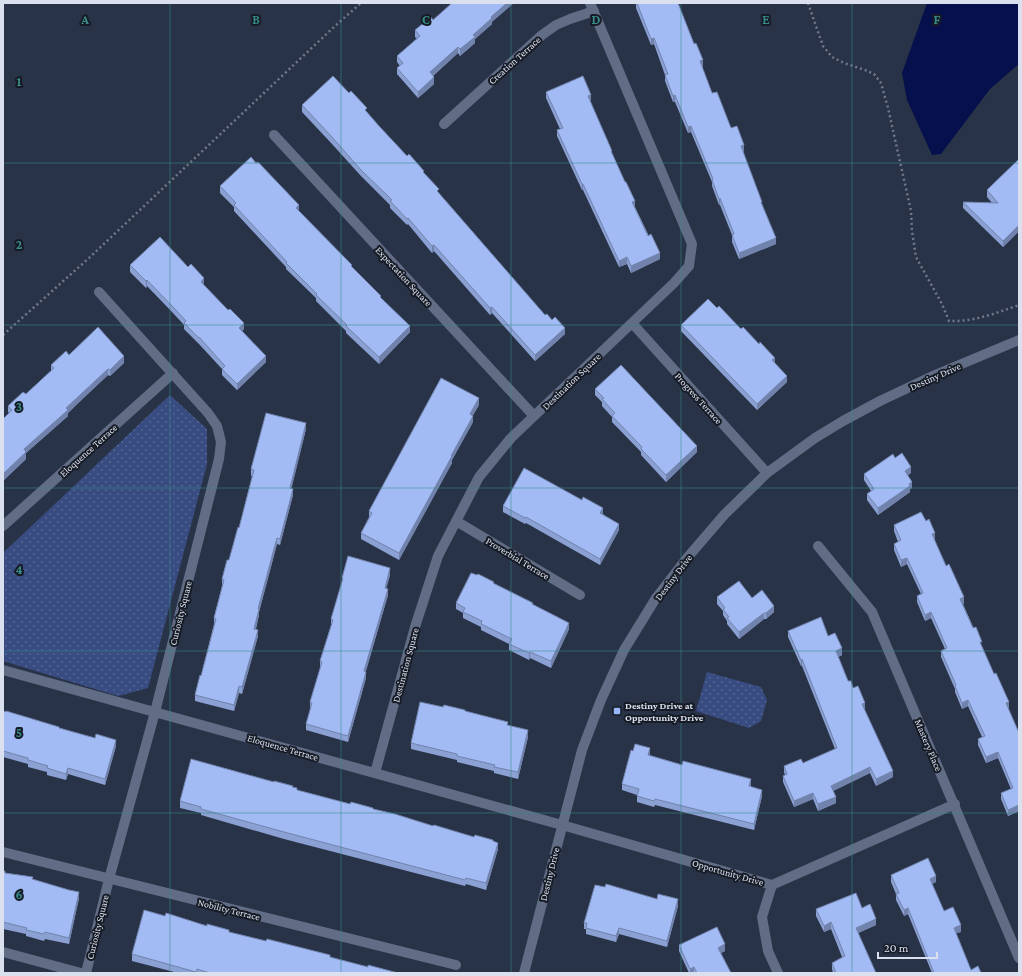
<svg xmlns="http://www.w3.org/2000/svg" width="1022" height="976" font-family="'Crimson Pro',serif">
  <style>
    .green { fill: url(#green-dots) }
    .water { fill: #05104c }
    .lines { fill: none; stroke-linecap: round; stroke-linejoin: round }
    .path { stroke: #70798b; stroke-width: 2.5; stroke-dasharray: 2 3; stroke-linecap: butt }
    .minor { stroke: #616c85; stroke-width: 10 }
    .wall { fill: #8ba1d3 }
    .shaded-wall { fill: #7183ac }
    .building { fill: #a2bbf5; stroke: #7183ac }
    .grid { fill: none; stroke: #388b88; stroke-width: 1; stroke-opacity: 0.55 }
    .poi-dot { fill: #98b6fd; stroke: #161b25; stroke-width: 1.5 }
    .labels { text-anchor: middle; stroke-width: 4; stroke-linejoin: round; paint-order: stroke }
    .street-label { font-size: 10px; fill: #dae0ee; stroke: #161b25 }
    .poi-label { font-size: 10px; font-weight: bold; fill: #dae0ee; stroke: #161b25; text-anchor: start }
    .grid-label { font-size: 13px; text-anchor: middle; font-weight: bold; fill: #388b88; stroke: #161b25; stroke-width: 4; stroke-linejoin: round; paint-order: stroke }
  </style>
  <defs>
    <pattern id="green-dots" width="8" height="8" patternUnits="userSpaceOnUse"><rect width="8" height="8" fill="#384c81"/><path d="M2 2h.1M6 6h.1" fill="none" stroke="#546693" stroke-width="1.8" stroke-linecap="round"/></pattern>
  </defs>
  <rect width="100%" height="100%" fill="#293348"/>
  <path class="green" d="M170,395L207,429V464L148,688L118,696L3,661V553Z
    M707,672L761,687L767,700L761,721L749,728L696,711Z"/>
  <path class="water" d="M927,3H1019V64L990,89L941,154L932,155L907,100L902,73Z"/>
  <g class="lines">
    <path class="path" d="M808,3L823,46L832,57L844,63L865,70L874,74L881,83L888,108L911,211L912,231L916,257L942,304L949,321C974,322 996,313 1019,305
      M3,335L89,258L335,26L361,3"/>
    <path class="minor" d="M444,124L542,35L556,25L570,19L594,11
      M274,135L534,416
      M632,323L767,473
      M456,521L580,595
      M3,526L173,373
      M818,546L872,612L1019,958
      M3,670L562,825L772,885L955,804
      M375,773L415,627L438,556L479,477L511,438L674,283L689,266L692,244L590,3
      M3,852L456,965
      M772,885L762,917L768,951L778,973
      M3,952L81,973
      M86,973L109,879L155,712L219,459L221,442L217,426L208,413L99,292
      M524,973L582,750L601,700L624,650L656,598L687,558L724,515L767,473L815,438L843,421L880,401L935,375L1019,340"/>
  </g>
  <path class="wall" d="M636,3H678L703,66L702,67L712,93L744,151L743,152L762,205L776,244L739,259L732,242V235L720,205H719L712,186V182L691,132L688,133L675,102H673L665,81V75L654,44L651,45L636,8Z
    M433,20L492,22V24L475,39V43L460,56L458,53L433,76L434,84L418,98L397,74V68L400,66L397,62V56L417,39L415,37V30Z
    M546,92L591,101H590L635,207L660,259L631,273L627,264L619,267L583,190H582L557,136V130L560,129L546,98Z
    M302,105L367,112L379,127L424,174L439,193L545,315L565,334L535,361L492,313L490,315L434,251L432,253L408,224L407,225L390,208V205L361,176L332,144L302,112Z
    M1019,159V231L1003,247L963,208V202L992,203L987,197V190Z
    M220,186L299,211L381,298L410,332L379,364L346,333V331L316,301V298L286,269V267L234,211V207L220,193Z
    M130,265L204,284V285L244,329L242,331L266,362L237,390L222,375V369L199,344L184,329V325L173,313L147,286L146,288L130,272Z
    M717,308L741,329L775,363L787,382L757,410L681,331V325Z
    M69,355L124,363L110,376L108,375L80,401L68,413V416L26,453V459L3,481V419L9,413L8,412V406L26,394L51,371V365Z
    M595,389L697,452L666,482L641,455V452L612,422V417L602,406V402L595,395Z
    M479,405L472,416L473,422L452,460V463L399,560L361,539V533L369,517V511Z
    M306,429L291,489L293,495L280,545L277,544L272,563L259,612V615L256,629L258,636L242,694L239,693L234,711L195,701V695L201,676L214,624V618L222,586V579L229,560L239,528L252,476H251V469Z
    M895,458L911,473L908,475L912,488L910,489V492L878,515L867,500V494L871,491L864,480V474Z
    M503,506L603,514L619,530L600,565L526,523L525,524L503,512Z
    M894,525L935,539H934L964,604H963L1009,708L1008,709L1019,733V811L1008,816L1001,799V793L1011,789L998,758L986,763L978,745V739L982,737L968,706L962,709L955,692V689L941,657V651L945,649L931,618L925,621L917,602V596L921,594L907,564L901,567L894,550V544L898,542L894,531Z
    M390,575L386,588L388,595L366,671V678L348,742L306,730V724L311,709L310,708V702L320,668V661L331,625V619L342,584V578Z
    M494,584L533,605L569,629L551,668L530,658L529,660L509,650V644L481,630V627L463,618V613L456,609V603Z
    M717,597L752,598L774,612L766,619H764L739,639L727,624V621L723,615V611L717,604Z
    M788,631L828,636L842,655L838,657L848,681L853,688L865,709L864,710L893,777L876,786L870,773L833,791L836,803L818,811L813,799L794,807L783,782V776L785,775L784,772V766L803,763L835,749L802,666H801L788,637Z
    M443,707L465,711L508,725L528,737L518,779L494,773V771L457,762V760L411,749V743Z
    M3,711L26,717L116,746L105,785L68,774L66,780L47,775V772L28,767V764L3,757Z
    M633,751L650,754L649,755L751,785L750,787L762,796L754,830L655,805L654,807L637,802V795L622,790V784Z
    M274,782L293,787L297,790L350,804L373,809L474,837L493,841L498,849L486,890L466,884L465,886L284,839L201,815V813L180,808V801Z
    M3,871L5,873L33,879L79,898L69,944L45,939L44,941L26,936V934L3,929Z
    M891,875L936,882L932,884L944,911L961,932L956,933L971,970L981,973H932L908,914L904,916L896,900V894L891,882Z
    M678,906L667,947L619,934L616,942L586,934V929H584V923Z
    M862,908L876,925L858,933L876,973H833L832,969V963L842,957L831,929L824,932L816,916V909Z
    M165,916L368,967L398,973H178L132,961V954Z
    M679,945L725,951L721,953L731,973H689L679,951Z"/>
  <path class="shaded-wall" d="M507,3H514L492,22V24L475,39V43L460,56V49L473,35L491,17Z
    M654,38V44L651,45V39Z
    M458,47V53L430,78V72Z
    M703,60V66L700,68V61Z
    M434,77V84L418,98V92Z
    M591,95V101L588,102V96Z
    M675,95V102H673V96Z
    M691,126V132L688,133V127Z
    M744,145V151L741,153V146Z
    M582,184H583V190H582Z
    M720,198V205H719V199Z
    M635,201V207L632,202Z
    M299,205V212L296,208Z
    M1019,225V231L1003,247V241Z
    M776,238V244L739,259V253Z
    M434,245V251L432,253V246Z
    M660,253V259L631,273V266Z
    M627,257V264L619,267V261Z
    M204,278V284L201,288V282Z
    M147,280V286L146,288V281Z
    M492,307V313L490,315V308Z
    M244,323V329L239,334V328Z
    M410,326V332L379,364V357Z
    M565,328V334L535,361V355Z
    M124,356V363L110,376V370Z
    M266,356V362L237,390V384Z
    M775,358V364L772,360Z
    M108,369V375L68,413V416L26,453V459L3,481V474L24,449L80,395Z
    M787,376V382L757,410V404Z
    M479,398V405L470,421V414Z
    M473,416V422L452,460V463L399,560V553L451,456Z
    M306,423V429L290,495V488Z
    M697,446V452L666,482V475Z
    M911,467V473L905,477V471Z
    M912,482V488L910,489V492L878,515V508Z
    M293,489V495L280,545V539Z
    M603,508V515L600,513Z
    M619,524V530L600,565V559Z
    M935,533V539L932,540V534Z
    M277,538V544L272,563L259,612V615L254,635V629L258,609L272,556Z
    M907,558V564L901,567V560Z
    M390,568V575L385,594V588Z
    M388,589V595L364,677V671Z
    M964,597V604L960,605V599Z
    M774,606V612L766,619V613Z
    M931,612V618L925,621V615Z
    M764,613V619L739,639V632Z
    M569,623V629L551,668V661Z
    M258,630V636L242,694V687Z
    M842,648V655L836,658V651Z
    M530,652V658L529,660V653Z
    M802,659V666H801V660Z
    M366,672V678L348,742V736Z
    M239,686V693L234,711V705Z
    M968,700V706L962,709V703Z
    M1009,702V708L1006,710V703Z
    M865,703V709L862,711V704Z
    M528,730V737L518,779V772Z
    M116,740V746L105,785V779Z
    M650,748V754L648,761V755Z
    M998,752V758L986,763V757Z
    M870,767V773L831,792V786Z
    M68,768V774L66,780V774Z
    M893,771V777L876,786V779Z
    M751,779V785L749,793V786Z
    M762,790V796L754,830V824Z
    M813,793V799L794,807V801Z
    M836,797V803L818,811V804Z
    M1019,805V811L1008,816V810Z
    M498,843V849L486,890V883Z
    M936,876V882L930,885V879Z
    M79,892V898L69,944V938Z
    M678,899V906L667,947V941Z
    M908,908V914L904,916V910Z
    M876,919V925L856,934V928Z
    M831,922V929L824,932V926Z
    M961,925V932L954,934V928Z
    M619,928V934L616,942V936Z
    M725,944V951L718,954V948Z
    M694,967V973H690V969Z"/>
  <path class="building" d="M452,3H507L491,17L492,18L473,35L475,37L460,49L458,47L430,72L434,77L418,92L397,68L403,63L397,56L420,36L415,30L431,17L433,20Z
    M637,3H678L694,44L696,43L703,60L700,61L712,93L717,92L731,128L737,126L744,145L741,146L762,202H761L776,238L739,253L732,235L734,234L720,198L719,199L712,180L713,179L691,126L688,127L675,95L673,96L665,75L668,74L654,38L651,39Z
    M333,76L349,93L351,91L367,108L365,110L379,126L407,156L409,154L424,171L423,172L439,189L437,191L545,315L547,314L552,320L555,317L565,328L535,355L492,307L490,308L434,245L432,246L408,218L407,219L390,201L392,200L361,170L332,137L302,105Z
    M583,76L591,95L588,96L612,151H611L625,182H626L635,201L632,202L648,236L651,234L660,253L631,266L627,257L619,261L583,184H582L557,130L563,128L546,92Z
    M251,157L256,163L258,162L299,205L296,208L352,265L351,266L381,296L380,297L410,326L379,357L346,326L347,325L316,295L317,294L286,263L287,262L234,205L236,203L220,186Z
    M1019,159V225L1003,241L963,202L998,203L987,190Z
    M160,237L188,267L191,264L204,278L201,282L228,310L230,309L244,323L239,328L266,356L237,384L222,369L225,366L199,337V338L184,323L186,321L173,307L147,280L146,281L130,265Z
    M708,299L717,308L719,306L741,329L743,327L759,344L760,342L775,358L772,360L787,376L757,404L681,325Z
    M98,327L124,356L110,370L108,369L66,408L68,410L24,449L26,452L3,474V419L12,410L8,406L23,392L26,394L54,368L51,365L66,351L69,355Z
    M621,365L697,446L666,475L641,449L642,447L612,416L615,413L602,399L604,398L595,389Z
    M441,378L479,398L470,414L473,416L451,456H452L399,553L361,533L372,513L369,511Z
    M266,413L306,423L290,488L293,489L280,539L277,538L272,556L258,609H259L254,629L258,630L242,687L239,686L234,705L195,695L200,675L201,676L216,619L214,618L224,580L222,579L227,560H229L238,527L239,528L254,470L251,469Z
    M902,453L911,467L905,471L912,482L909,484L910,486L878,508L867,494L874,489L864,474L893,454L895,458Z
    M524,468L582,500L583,497L603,508L600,513L619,524L600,559L526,517L525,518L503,506Z
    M921,512L926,521L929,519L935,533L932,534L946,566L949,564L964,597L960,599L973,628L976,627L982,642H980L994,674L996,673L1009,702L1006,703L1019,733V805L1008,810L1001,793L1013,788L998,752L986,757L978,739L985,736L968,700L962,703L955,686L956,685L941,651L947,648L931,612L925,615L917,596L923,593L907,558L901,560L894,544L901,540L894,525Z
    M348,556L390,568L385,588L388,589L364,671L366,672L348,736L306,724L312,703L310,702L322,662L320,661L333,620L331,619L343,578H342Z
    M471,573L477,575L478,574L494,582L493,583L533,603L532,604L569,623L551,661L530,652L529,653L509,644L512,639L481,624L482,621L463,612L465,608L456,603Z
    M739,581L752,598L762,590L774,606L766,613H764L739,632L727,618L729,617L723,609L725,608L717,597Z
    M821,617L828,636L835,633L842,648L836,651L848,681H851L853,688L858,686L865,703L862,704L893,771L876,779L870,767L831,786L836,797L818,804L813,793L794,801L783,776L787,774L784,766L801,759L803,763L837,748L802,659L801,660L788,631Z
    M420,702L443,707L444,705L465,710V711L508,722L507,725L528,730L518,772L494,767L495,765L457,756V754L411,743Z
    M3,711L6,712V711L26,717L59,727V728L95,738L96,734L116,740L105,779L68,768L66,774L47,768L48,766L28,760V758L3,751Z
    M635,744L650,748L648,755L682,765L683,761L751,779L749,786L762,790L754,824L655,799L654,801L637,796L639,789L622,784L631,750L633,751Z
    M191,759L274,782V781L293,786L292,787L297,788V790L350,804L351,802L373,808V809L395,814L433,826L434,825L474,837L475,835L493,840V841L498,843L486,883L466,878L465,880L284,832L201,809V807L180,801Z
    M928,858L936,876L930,879L944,911L953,907L961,925L954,928L971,970L978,966L981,973H934L908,908L904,910L896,894L899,893L891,875Z
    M3,871H5V873L33,877L32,879L69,890L79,892L69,938L45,932L44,934L26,930L27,928L3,922Z
    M606,884L657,899L658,894L678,899L667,941L619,928L616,936L586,928L587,923H584L595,885L605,887Z
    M856,893L862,908L870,904L876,919L856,928L876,973H836L832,963L845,956L831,922L824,926L816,909Z
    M144,910L165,916L166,913L207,926V924L229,930V932L266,941L267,939L330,955V957L368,967V965L398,973H210L197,969L196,972L132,954Z
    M717,927L725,944L718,948L731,973H697L694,967L690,969L679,945Z"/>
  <path class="grid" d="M170,3V973M341,3V973M511,3V973M681,3V973M852,3V973M3,163H1019M3,325H1019M3,488H1019M3,651H1019M3,813H1019"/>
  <rect class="poi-dot" x="613" y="707" width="8" height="8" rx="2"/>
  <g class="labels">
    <g class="street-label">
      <text transform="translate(514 60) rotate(-42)" y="4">Creation Terrace</text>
      <text transform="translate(404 276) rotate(47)" y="4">Expectation Square</text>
      <text transform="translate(935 376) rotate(-24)" y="4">Destiny Drive</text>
      <text transform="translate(571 381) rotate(-44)" y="4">Destination Square</text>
      <text transform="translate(699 398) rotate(48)" y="4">Progress Terrace</text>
      <text transform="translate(88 450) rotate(-42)" y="4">Eloquence Terrace</text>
      <text transform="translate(518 558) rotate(31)" y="4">Proverbial Terrace</text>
      <text transform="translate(673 577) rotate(-53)" y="4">Destiny Drive</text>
      <text transform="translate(180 613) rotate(-76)" y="4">Curiosity Square</text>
      <text transform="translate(405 665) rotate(-75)" y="4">Destination Square</text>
      <text transform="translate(929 745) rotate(67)" y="4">Mastery Place</text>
      <text transform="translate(283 747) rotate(16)" y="4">Eloquence Terrace</text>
      <text transform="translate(728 872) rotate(16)" y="4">Opportunity Drive</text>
      <text transform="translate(549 874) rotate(-76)" y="4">Destiny Drive</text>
      <text transform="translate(229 909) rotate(14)" y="4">Nobility Terrace</text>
      <text transform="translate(97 927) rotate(-76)" y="4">Curiosity Square</text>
    </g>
    <g class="poi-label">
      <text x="625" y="709">Destiny Drive at<tspan x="625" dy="12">Opportunity Drive</tspan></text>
    </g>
  </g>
  <g class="grid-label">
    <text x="85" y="24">A</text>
    <text x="256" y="24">B</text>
    <text x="426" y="24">C</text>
    <text x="596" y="24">D</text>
    <text x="766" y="24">E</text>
    <text x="937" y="24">F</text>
    <text x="19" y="86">1</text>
    <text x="19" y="249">2</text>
    <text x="19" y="411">3</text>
    <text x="19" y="574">4</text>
    <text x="19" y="737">5</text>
    <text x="19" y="899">6</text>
  </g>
  <rect width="1022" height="976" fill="none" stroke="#dae0ee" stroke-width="8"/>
  <path d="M878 952v6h59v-6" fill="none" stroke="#dae0ee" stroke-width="2"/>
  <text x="884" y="952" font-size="12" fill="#dae0ee" stroke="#161b25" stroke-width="3" paint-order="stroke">20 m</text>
</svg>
